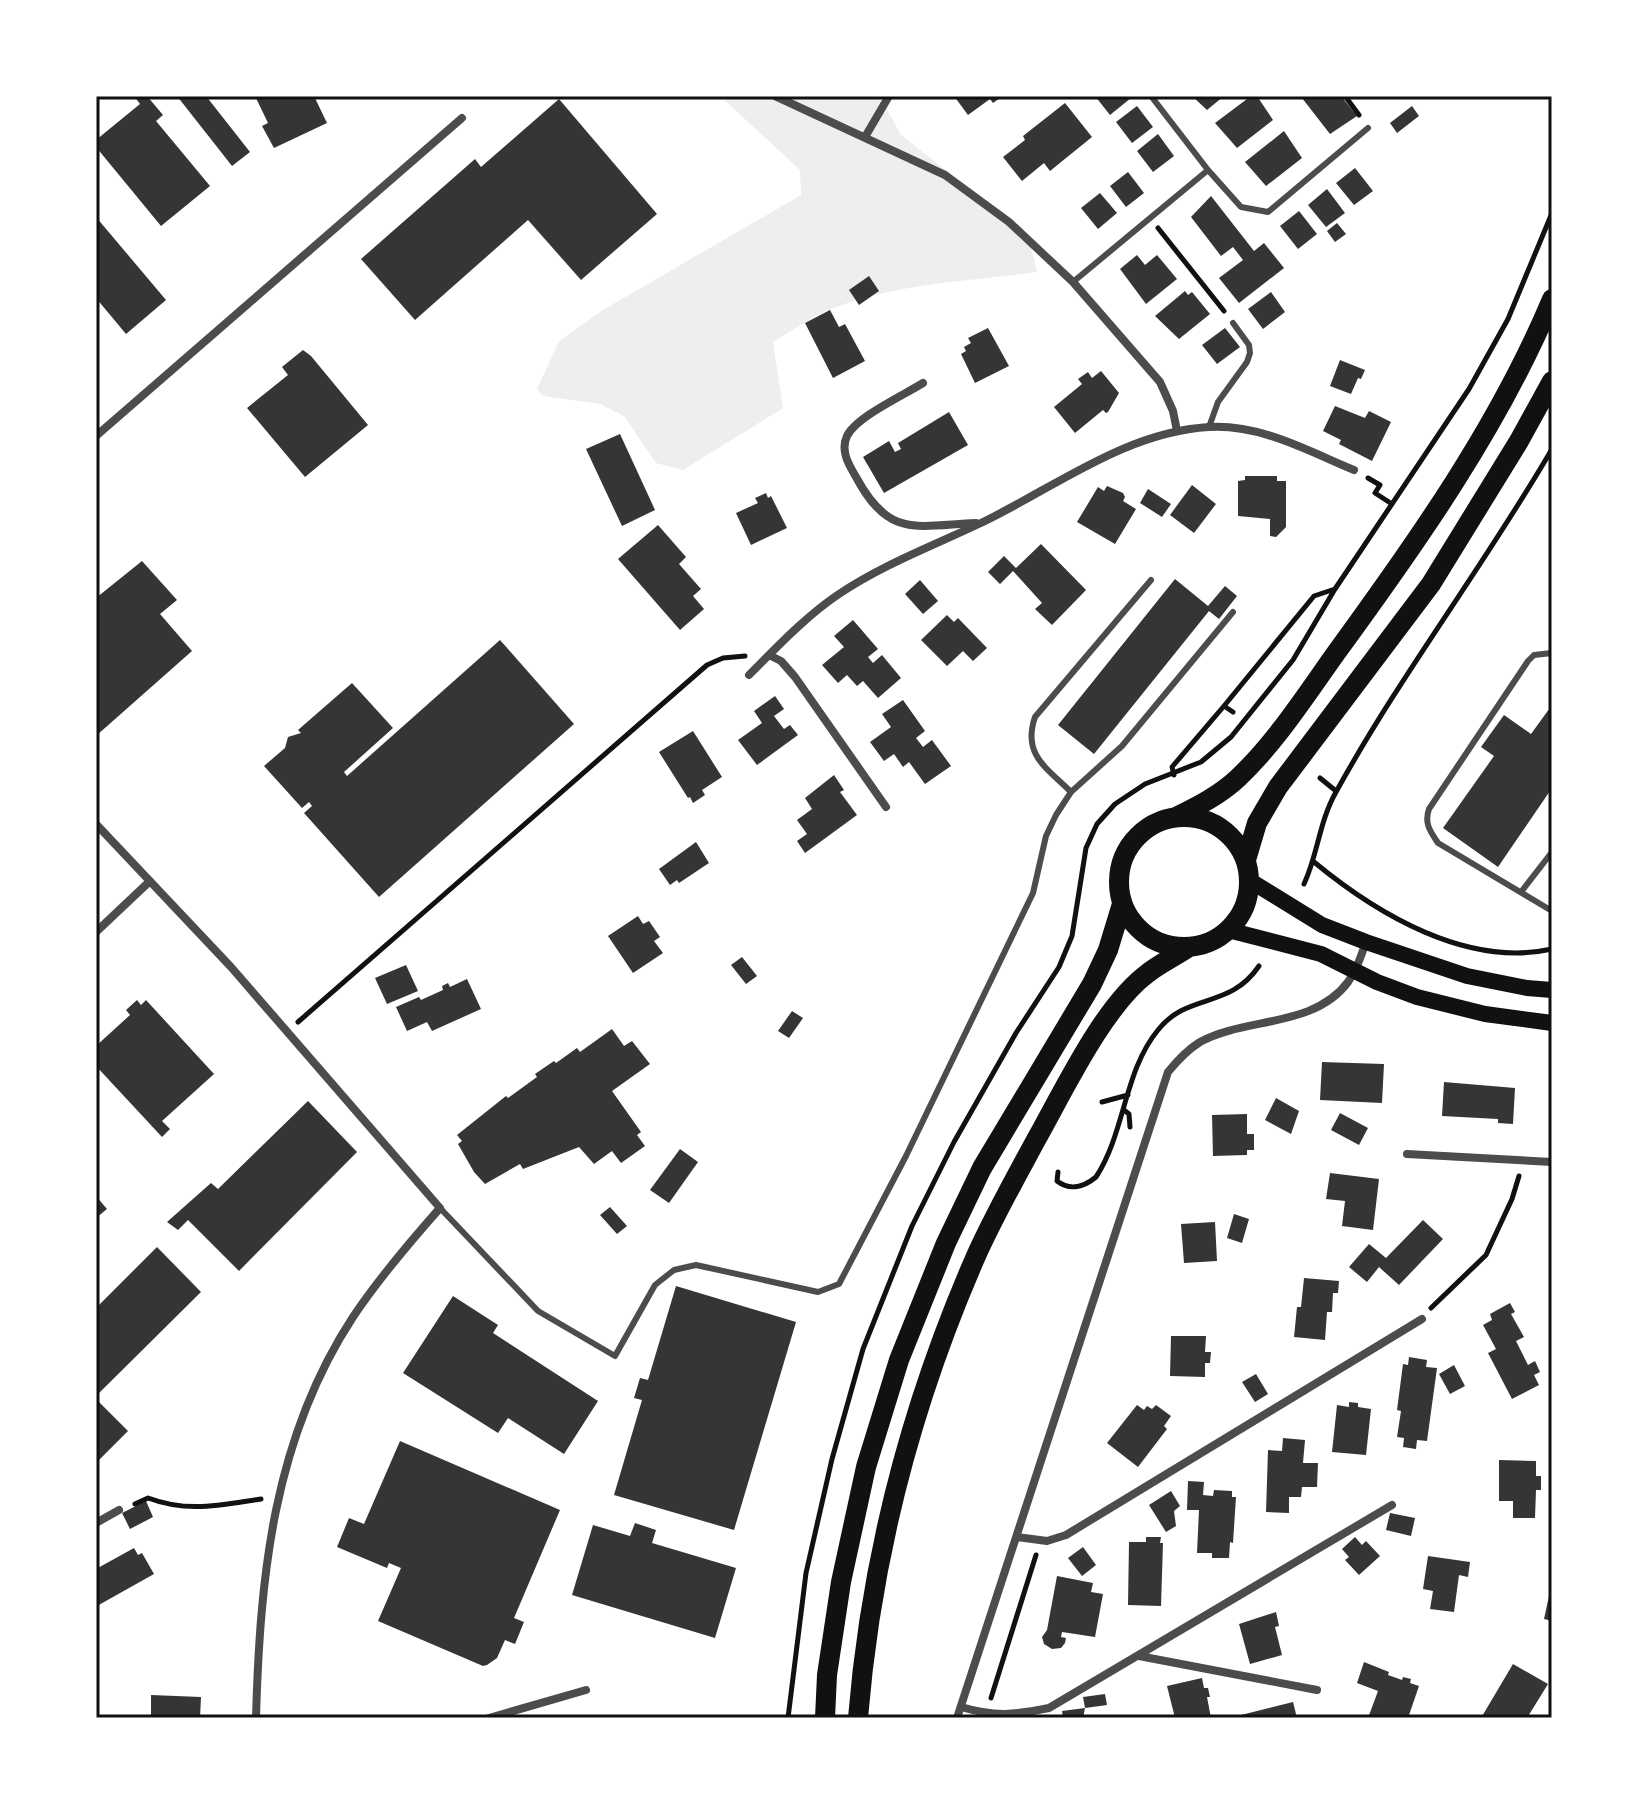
<svg xmlns="http://www.w3.org/2000/svg" width="1648" height="1814" font-family="'Nunito Sans',sans-serif">
  <style>
    .green { fill: #eee }
    .building { fill: #353535 }
    .lines { fill: none; stroke-linecap: round; stroke-linejoin: round }
    .path { stroke: #111; stroke-width: 5 }
    .service { stroke: #4c4c4c; stroke-width: 6 }
    .minor { stroke: #4c4c4c; stroke-width: 8 }
    .secondary { stroke: #111; stroke-width: 16 }
    .primary { stroke: #111; stroke-width: 20 }
    .neatline { fill: none; stroke: #111; stroke-width: 3 }
  </style>
  <rect width="100%" height="100%" fill="#fff"/>
  <path class="green" d="M720,96H880L901,135L971,190L1031,247L1037,272C965,282 887,283 820,314C804,322 788,333 773,342L783,408L683,470L656,463L624,416L600,404L543,396L537,389L559,341L603,310L801,195L800,170Z"/>
  <path class="building" d="M134,96H147L163,115L156,121L210,186L161,226L96,147V140L140,104Z
    M177,96H206L250,152L232,166Z
    M255,96H308L310,99L314,96L327,123L274,148L262,126L268,123Z
    M954,96H1003L993,103L990,99L968,115Z
    M1095,96H1129L1131,98L1110,115Z
    M1192,96H1224L1207,110Z
    M1251,96H1257L1273,120L1237,148L1215,123Z
    M1305,96H1341L1357,116L1330,134L1302,98Z
    M559,99L657,214L581,280L528,220L415,320L361,259L475,159L481,167Z
    M1065,103L1092,137L1050,171L1044,163L1022,181L1003,157L1025,140L1023,136Z
    M1137,106L1153,127L1132,143L1116,122Z
    M1412,106L1419,116L1397,133L1390,123Z
    M1284,131L1302,158L1266,186L1245,162Z
    M1158,134L1174,156L1153,172L1137,151Z
    M1355,168L1373,191L1354,205L1336,183Z
    M1128,172L1144,193L1126,207L1110,186Z
    M1327,189L1345,213L1326,227L1308,205Z
    M1100,193L1117,213L1098,229L1081,208Z
    M1211,196L1254,251L1264,243L1284,268L1239,303L1219,278L1243,260L1233,247L1221,256L1191,217Z
    M1299,211L1317,234L1298,249L1280,226Z
    M96,217L166,300L126,334L96,298Z
    M1337,223L1346,234L1335,242L1327,231Z
    M1137,255L1145,265L1157,255L1177,279L1146,304L1120,269Z
    M869,276L879,291L859,305L849,290Z
    M1185,291L1188,295L1192,292L1210,314L1179,339L1155,316Z
    M1271,292L1285,312L1263,329L1248,309Z
    M830,310L839,327L845,324L865,361L833,378L805,323Z
    M988,328L1009,366L975,383L961,354L966,351L964,347L971,343L968,338Z
    M1225,328L1240,347L1217,364L1202,345Z
    M303,350L311,356L368,425L305,477L247,408L288,375L282,367Z
    M1340,360L1365,370L1361,379L1358,378L1351,394L1330,386Z
    M1101,371L1119,393L1108,412L1106,413L1103,410L1075,433L1054,407L1082,384L1078,379L1088,372L1092,378Z
    M1335,406L1365,418L1369,411L1391,422L1372,461L1339,444L1341,440L1323,431Z
    M949,412L968,445L884,493L863,457L889,441L895,452L901,449L898,443Z
    M620,434L655,510L622,526L586,449Z
    M1245,476H1277V481H1286V527L1276,537L1270,536V519L1238,516V481L1245,480Z
    M1192,485L1216,504L1194,533L1170,515Z
    M1107,486L1123,493L1125,497L1123,501L1136,509L1115,544L1077,522L1098,487L1104,491Z
    M1148,489L1171,504L1162,517L1140,503Z
    M766,493L768,498L771,496L787,528L751,545L736,513L758,503L755,498Z
    M658,525L686,557L679,564L701,589L693,596L704,609L680,630L618,559Z
    M1041,544L1086,590L1052,625L1035,609L1042,603L1013,571L1000,584L988,572L1004,556L1016,568Z
    M142,561L177,600L160,614L192,651L97,735L96,598Z
    M1175,579L1208,606L1225,586L1237,596L1219,619L1209,611L1094,754L1058,725Z
    M920,580L938,601L923,614L905,594Z
    M947,615L954,622L958,618L987,648L973,661L963,651L947,666L921,640Z
    M853,620L878,649L868,657L873,663L882,655L901,678L878,698L863,681L857,686L847,675L838,683L822,665L844,647L834,636Z
    M500,640L574,724L379,897L304,813L312,806L309,802L302,808L264,766L285,748L288,737L301,733L298,730L352,683L393,728L344,772L347,776Z
    M775,696L784,709L774,716L784,729L790,725L798,735L757,765L738,740L762,723L754,711Z
    M903,700L925,731L916,738L923,747L932,740L951,766L925,784L909,762L903,767L894,754L884,761L870,742L891,727L882,714Z
    M1552,705V788L1498,867L1443,828L1494,756L1481,747L1504,715L1531,734Z
    M693,731L722,777L702,790L705,795L693,803L690,797L688,798L659,752Z
    M834,775L844,790L840,792L857,815L805,853L797,841L807,834L797,820L812,809L805,798Z
    M696,842L709,863L679,883L677,880L670,885L659,869Z
    M638,916L643,924L649,921L660,937L654,941L663,953L633,973L608,936Z
    M742,957L757,976L746,984L731,965Z
    M406,965L418,991L387,1004L375,978Z
    M467,979L481,1009L432,1031L427,1022L407,1031L396,1007L419,997L421,1000L443,990L442,986L448,983L450,987Z
    M137,1000L141,1005L146,1000L214,1074L162,1121L170,1129L162,1137L96,1066V1046L130,1015L126,1010Z
    M792,1011L803,1018L789,1038L778,1031Z
    M612,1029L624,1046L632,1041L650,1064L612,1091L641,1132L637,1135L645,1146L621,1163L612,1151L594,1164L579,1147L523,1169L520,1164L485,1184L474,1172L458,1144L462,1141L457,1135L506,1096L508,1098L537,1077L535,1074L554,1061L556,1063L577,1048L580,1052Z
    M1322,1062L1384,1064L1382,1103L1320,1100Z
    M1444,1082L1515,1088L1513,1124L1498,1123V1119L1442,1116Z
    M1276,1098L1299,1111L1291,1134L1265,1120Z
    M308,1101L357,1152L239,1271L188,1220L178,1230L167,1222L211,1183L218,1189Z
    M1340,1113L1368,1128L1359,1145L1331,1130Z
    M1247,1114V1134H1254V1150H1247V1155L1213,1156L1212,1115Z
    M680,1149L698,1162L669,1203L650,1190Z
    M1330,1173L1379,1179L1373,1230L1342,1226L1345,1201L1326,1199Z
    M96,1196L107,1209L96,1218Z
    M610,1207L627,1226L617,1234L600,1215Z
    M1234,1214L1249,1219L1242,1243L1227,1238Z
    M1423,1220L1443,1239L1399,1285L1379,1267L1367,1282L1349,1267L1369,1244L1386,1258Z
    M1215,1222L1217,1261L1184,1263L1181,1224Z
    M157,1247L201,1292L96,1396V1308Z
    M1304,1278L1339,1281L1338,1293H1333L1332,1312H1327L1325,1340L1294,1337L1297,1307H1301Z
    M676,1286L796,1322L734,1530L614,1495L642,1400L634,1398L640,1378L648,1380Z
    M453,1296L498,1325L493,1333L598,1401L564,1454L508,1418L498,1433L403,1373Z
    M1510,1303L1515,1312L1511,1314L1524,1337L1516,1341L1528,1365L1535,1361L1540,1372L1534,1375L1539,1385L1512,1399L1488,1353L1496,1349L1483,1325L1492,1320L1490,1314Z
    M1171,1336H1206L1205,1352H1211L1210,1363H1205V1377L1170,1376Z
    M1409,1357L1427,1360L1426,1367L1437,1368L1427,1441L1417,1440L1416,1449L1403,1447L1404,1438L1397,1437L1401,1411L1397,1410L1403,1364L1408,1365Z
    M1454,1365L1465,1386L1450,1394L1439,1374Z
    M1256,1374L1268,1394L1255,1402L1242,1382Z
    M96,1399L128,1431L96,1463Z
    M1349,1402L1358,1403V1407L1371,1409L1366,1455L1332,1452L1337,1405L1349,1407Z
    M1137,1405L1144,1410L1147,1406L1152,1409L1156,1405L1171,1416L1164,1426L1167,1429L1138,1467L1107,1443Z
    M1283,1438L1305,1440L1303,1463H1318L1317,1487H1302L1301,1497H1289V1513L1266,1512L1268,1450L1282,1451Z
    M400,1441L560,1510L514,1618L524,1622L515,1644L505,1640L497,1658L487,1665L483,1666L378,1621L401,1568L389,1563L387,1568L337,1547L349,1518L364,1524Z
    M1499,1460L1536,1461V1476H1541V1490H1536L1535,1518H1513V1501H1499Z
    M1188,1481L1204,1482L1203,1495L1213,1496L1214,1490L1232,1491V1497H1236L1233,1543L1230,1542L1229,1558H1212V1553H1197L1199,1510H1187Z
    M1171,1491L1180,1506L1174,1511L1176,1526L1166,1532L1149,1505Z
    M146,1501L153,1517L130,1529L122,1513Z
    M1390,1513L1415,1518L1411,1536L1386,1530Z
    M635,1523L656,1530L652,1543L736,1568L715,1638L572,1595L593,1525L630,1536Z
    M1146,1537H1161L1160,1543H1163L1161,1606L1128,1605L1129,1542H1146Z
    M1355,1537L1362,1545L1366,1541L1380,1556L1359,1575L1345,1560L1349,1557L1342,1549Z
    M1083,1547L1096,1565L1082,1576L1068,1558Z
    M134,1548L138,1555L142,1553L154,1574L97,1606L96,1569Z
    M1428,1556L1470,1562L1468,1577L1459,1575L1454,1612L1430,1609L1433,1591L1423,1589Z
    M1057,1576L1093,1583L1091,1592L1103,1594L1095,1637L1062,1632L1061,1637L1066,1638L1065,1643L1061,1648L1052,1649L1044,1644L1042,1637L1047,1630Z
    M1551,1587H1552V1621L1544,1619Z
    M1276,1612L1279,1626L1275,1627L1282,1655L1250,1664L1239,1624Z
    M1364,1662L1389,1672L1388,1675L1402,1680L1403,1677L1411,1679L1410,1683L1419,1686L1408,1718H1368L1378,1691L1357,1683Z
    M1513,1664L1548,1684L1527,1718H1481Z
    M1202,1678L1204,1688H1208L1210,1697H1207L1211,1718H1175L1167,1686Z
    M1105,1694L1107,1705L1085,1708L1083,1697Z
    M151,1695L201,1697L200,1718H151Z
    M1293,1702L1297,1718H1233V1717Z
    M1085,1708L1083,1718H1063L1062,1711Z"/>
  <g class="lines">
    <path class="path" d="M1345,96L1359,115
      M1552,96V97
      M1158,228L1224,311
      M1368,478L1380,485L1375,493L1392,504
      M1233,712L1224,706L1314,596L1335,589
      M1174,775L1172,767L1224,706
      M1320,778L1336,791
      M1314,862C1377,914 1467,968 1552,949
      M1304,884C1318,854 1319,822 1336,792C1401,674 1484,566 1552,449
      M298,1022L707,665L723,658L745,656
      M1102,1102L1128,1095
      M1124,1110L1129,1114L1130,1127
      M1058,1172L1057,1181C1070,1191 1084,1187 1096,1177C1125,1133 1124,1071 1158,1030C1188,992 1229,1010 1259,966
      M1431,1308L1486,1255L1512,1199L1519,1176
      M135,1504L148,1498C188,1513 220,1505 261,1499
      M991,1698L1036,1555
      M788,1718L806,1573L832,1459L863,1349L912,1226L954,1142L1016,1033L1059,967L1072,936L1086,848L1097,824L1115,804L1145,784L1201,762L1231,737L1293,660L1335,589L1469,389L1508,319L1552,213"/>
    <path class="service" d="M1151,96L1208,170L1241,207L1268,212L1368,128
      M1073,282L1208,170
      M1209,427L1218,402L1247,362L1250,353L1249,345L1233,323
      M1552,653L1534,655L1528,661L1429,809C1424,823 1430,831 1438,843L1552,911
      M1071,792C1047,768 1022,755 1035,717L1151,580
      M1521,892L1552,852
      M440,1208L538,1311L615,1356L655,1285L674,1270L696,1265L818,1292L839,1284L906,1156L1033,893L1046,836L1056,815L1071,792L1122,746L1233,612"/>
    <path class="minor" d="M775,96L945,175L1009,222L1073,282L1160,382L1173,411L1177,431
      M865,137L889,96
      M923,383C904,395 856,417 847,436C840,451 849,465 856,477C889,538 914,526 976,523
      M96,436L462,118
      M769,655L781,661L795,677L886,807
      M749,675C777,647 806,616 839,594C885,563 938,544 987,520C1058,485 1127,432 1209,427C1261,424 1308,451 1354,470
      M96,824L231,967L440,1208C409,1243 379,1278 353,1317C273,1439 260,1577 256,1718
      M96,932L150,881
      M1407,1154L1552,1162
      M96,1523L119,1510
      M1017,1537L1047,1541L1066,1535L1422,1319
      M1139,1656L1317,1690
      M961,1707C995,1717 1015,1715 1049,1708L1392,1505
      M489,1718L586,1690
      M957,1718L1168,1072C1177,1061 1187,1050 1200,1042C1245,1017 1314,1028 1348,982C1357,970 1361,956 1366,942"/>
    <path class="secondary" d="M1249,880L1322,925L1366,942L1467,976L1527,988L1552,990
      M1228,930L1321,954L1377,982L1417,997L1485,1014L1552,1023"/>
    <path class="primary" d="M1119 882a65 65 0 1 1 130 0a65 65 0 1 1-130 0Z
      M1176,817C1198,806 1220,795 1238,778C1276,742 1306,695 1336,653C1417,542 1499,426 1552,299
      M1246,860L1257,823L1278,787L1431,584L1519,441L1552,381
      M825,1718L827,1675L841,1582L866,1467L899,1360L946,1243L982,1168L1092,984L1108,950L1122,904
      M858,1718C871,1559 912,1402 976,1256C994,1216 1016,1177 1037,1138C1064,1090 1104,1005 1148,973C1161,963 1176,956 1189,947"/>
  </g>
  <rect width="1648" height="1814" fill="none" stroke="#ffffff" stroke-width="196"/>
  <rect x="98" y="98" width="1452" height="1618" class="neatline"/>
</svg>
